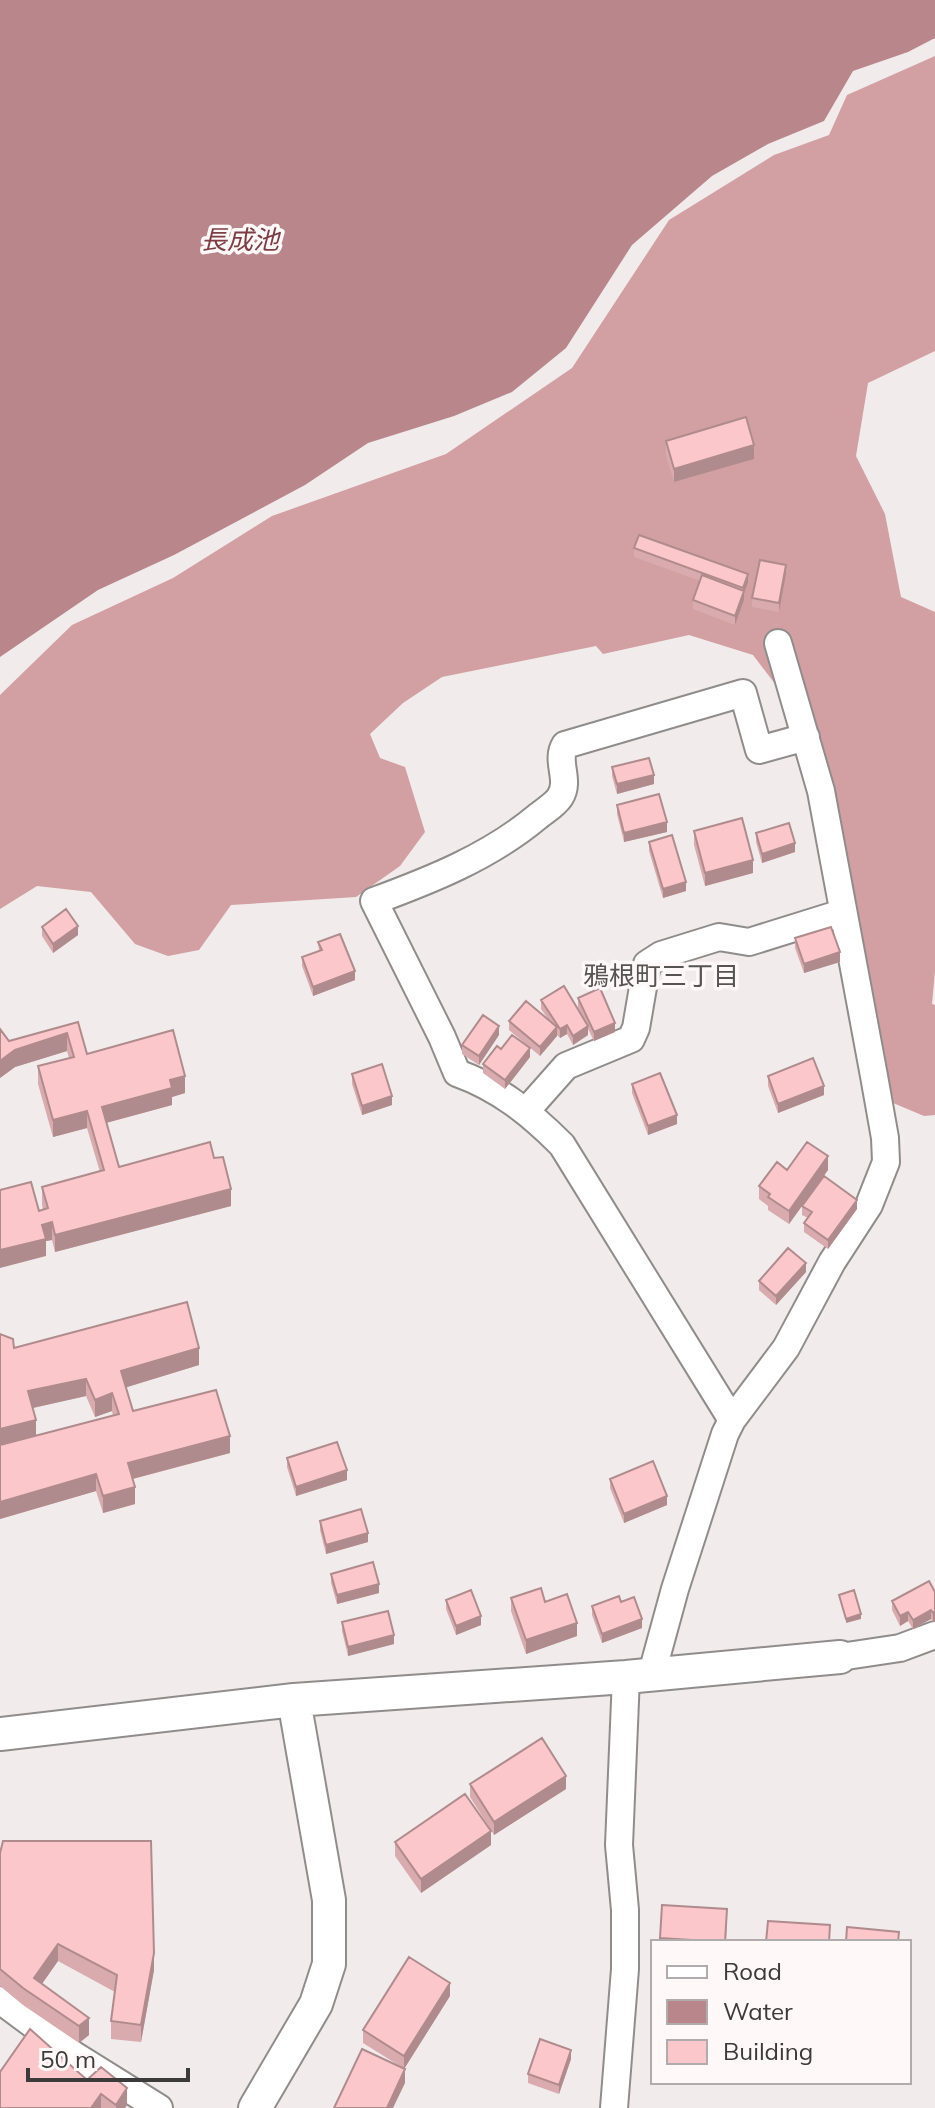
<svg xmlns="http://www.w3.org/2000/svg" width="935" height="2108" font-family="Mulish,'Noto Sans JP',sans-serif">
  <style>
    .forest { fill: #d29fa2 }
    .water { fill: #b9878b }
    .lines { fill: none; stroke-linecap: round; stroke-linejoin: round }
    .minor-casing { stroke: #918c8c; stroke-width: 30 }
    .tertiary-casing { stroke: #918c8c; stroke-width: 36 }
    .minor { stroke: #fff; stroke-width: 26 }
    .tertiary { stroke: #fff; stroke-width: 32 }
    .wall { fill: #d9abae; fill-rule: evenodd }
    .shaded-wall { fill: #b08b8d }
    .building { fill: #fcc7ca; stroke: #b08b8d; stroke-width: 2 }
    .labels { text-anchor: middle; stroke-width: 7; stroke-linejoin: round; paint-order: stroke }
    .water-label { font-size: 26px; font-style: italic; fill: #7e3d44; stroke: #fef8f9 }
    .neighbourhood-label { font-size: 26px; fill: #585353; stroke: #fef8f9 }
  </style>
  <rect width="100%" height="100%" fill="#f1ebeb"/>
  <path class="forest" d="M935,56V351L868,383L856,456L885,514L901,597L935,612V971L932,1004L935,1005V1115L924,1116L886,1100L821,744L753,655L689,635L603,654L596,646L442,677L403,703L370,734L380,758L405,767L425,832L400,866L356,897L231,905L199,950L168,956L135,944L91,892L37,886L0,909V695L72,625L173,578L272,516L446,454L572,368L669,220L774,155L829,135L847,95Z"/>
  <path class="water" d="M0,0H935V38L908,52L853,71L824,121L768,144L712,176L632,245L566,348L512,392L454,416L368,443L305,485L174,555L98,590L0,657Z"/>
  <g class="lines">
    <defs>
      <path id="minor" d="M527,1110L566,1066L631,1039L636,1028L647,964L661,955L719,937L749,942L842,913
        M732,1420L562,1145C530,1113 499,1088 457,1073L442,1037L374,901C431,880 489,857 537,817C544,811 555,805 560,797C571,780 555,761 565,745L743,693L759,750L806,737
        M840,1657L900,1648L935,1635
        M652,1673L675,1589L725,1434L732,1420L786,1348L832,1262L869,1205L886,1162L885,1138L874,1076L821,791L778,643
        M0,2000L74,2055L159,2108
        M614,2108L625,1969V1910L619,1845L626,1677"/>
      <path id="tertiary" d="M0,1734L294,1700L626,1677L840,1657
        M255,2108L316,2004L329,1964V1900L294,1700"/>
    </defs>
    <use href="#minor" class="minor-casing"/>
    <use href="#tertiary" class="tertiary-casing"/>
    <use href="#minor" class="minor"/>
    <use href="#tertiary" class="tertiary"/>
  </g>
  <path class="wall" d="M666,441L754,459L674,482L666,455Z
    M634,548L748,583L744,593V600L735,625L693,609V600L700,581L634,557Z
    M786,574L779,612L752,607V598Z
    M612,767L654,784L617,794L612,776Z
    M617,805L667,832L624,842L617,814Z
    M694,831L753,873L705,886L694,845Z
    M756,833L795,852L762,863L756,842Z
    M649,842L686,891L663,898L649,851Z
    M42,927L78,935L53,953L42,936Z
    M795,938L840,962L804,973L795,948Z
    M318,942L355,980L313,996L302,966V957L319,951Z
    M578,998L615,1032L594,1041L588,1029V1035L573,1045L567,1034L560,1038L557,1035V1036L540,1056L509,1030V1021L548,1019L541,1009V1000L584,1020L578,1007Z
    M78,1022L87,1054L185,1093L172,1097V1105L106,1123L119,1167L214,1158L231,1206L55,1252L52,1240L46,1241V1256L39,1211L43,1210L42,1204V1187L100,1172L87,1128L53,1137L38,1084V1066L69,1058L67,1051L15,1067L0,1078V1029L9,1041Z
    M499,1035L479,1065L462,1054V1045Z
    M501,1049L530,1057L505,1089L483,1073V1064Z
    M352,1074L392,1105L362,1115L352,1084Z
    M768,1076L824,1095L778,1113L768,1086Z
    M632,1084L677,1124L648,1135L632,1093Z
    M787,1170H828L789,1224L768,1210V1206L759,1199V1186Z
    M802,1206L857,1209L828,1249L804,1232V1223L808,1218L802,1215Z
    M806,1272L776,1305L759,1290V1281Z
    M14,1348L199,1365L126,1387L133,1411L230,1453L133,1479L135,1504L103,1513L96,1491L0,1519ZM86,1396L95,1417L112,1411L113,1416L36,1435L33,1408Z
    M287,1458L347,1480L296,1496L287,1467Z
    M610,1479L667,1505L624,1523L610,1488Z
    M320,1521L368,1542L326,1554L320,1530Z
    M331,1574L379,1593L337,1604L331,1583Z
    M935,1592V1621L933,1622L931,1619L913,1629L908,1621L900,1626L892,1610V1601Z
    M511,1598L545,1602L577,1636L526,1654L511,1611Z
    M446,1600L481,1625L456,1635L446,1609Z
    M621,1602L642,1628L602,1643L592,1615V1606Z
    M342,1622L394,1644L348,1656L342,1631Z
    M470,1784L566,1789L494,1835L470,1797Z
    M395,1842L491,1845L421,1893L395,1856Z
    M0,1853L154,1970L141,2042L111,2039V2021L115,1992L58,1961L42,1984L89,2035L79,2043L23,2005L0,1986Z
    M662,1905L727,1923L726,1942H660Z
    M450,1996L404,2069L405,2083L403,2068L363,2043V2030Z
    M571,2059L559,2094L528,2083V2074Z
    M87,2080L127,2105L125,2108H0Z"/>
  <path class="shaded-wall" d="M754,445V459L674,482V469Z
    M786,565V574L779,612V603Z
    M748,574V583L744,593V600L735,625V616L743,594V588Z
    M654,775V784L617,794V784Z
    M667,822V832L624,842V833Z
    M795,843V852L762,863V854Z
    M753,860V873L705,886V873Z
    M686,882V891L663,898V889Z
    M78,926V935L53,953V944Z
    M840,952V962L804,973V964Z
    M355,971V980L313,996V987Z
    M615,1023V1032L594,1041V1032Z
    M567,1025V1034L560,1038V1029Z
    M499,1026V1035L479,1065V1056Z
    M588,1026V1035L573,1045V1036Z
    M557,1027V1036L540,1056V1047Z
    M67,1033V1051L15,1067L0,1078V1061L15,1050Z
    M530,1048V1057L505,1089V1080Z
    M185,1076V1093L172,1097V1105L102,1124V1107L170,1080Z
    M824,1086V1095L778,1113V1104Z
    M392,1096V1105L362,1115V1106Z
    M87,1111V1128L53,1137V1120Z
    M677,1115V1124L648,1135V1126Z
    M828,1156V1170L789,1224V1211Z
    M231,1189V1206L55,1252V1235Z
    M857,1200V1209L828,1249V1240Z
    M52,1222V1240L46,1241V1256L0,1268V1250L42,1225Z
    M806,1263V1272L776,1305V1296Z
    M199,1348V1365L121,1389V1371Z
    M86,1379V1396L28,1409V1391Z
    M112,1393V1411L95,1417V1400Z
    M36,1420V1437L0,1447V1429Z
    M230,1436V1453L128,1480V1463Z
    M347,1470V1480L296,1496V1487Z
    M96,1474V1491L0,1519V1502Z
    M135,1487V1504L103,1513V1496Z
    M667,1496V1505L624,1523V1514Z
    M368,1533V1542L326,1554V1545Z
    M379,1584V1593L337,1604V1595Z
    M931,1610V1619L913,1629V1620Z
    M935,1611V1621L933,1622V1613Z
    M908,1612V1621L900,1626V1616Z
    M861,1614V1619L846,1623V1619Z
    M481,1616V1625L456,1635V1626Z
    M642,1619V1628L602,1643V1634Z
    M577,1623V1636L526,1654V1640Z
    M394,1635V1644L348,1656V1647Z
    M566,1776V1789L494,1835V1822Z
    M491,1831V1845L421,1893V1879Z
    M58,1944V1961L34,1995V1978Z
    M154,1953V1970L141,2042V2025Z
    M450,1983V1996L404,2069V2056Z
    M89,2018V2035L79,2043V2026Z
    M571,2050V2059L559,2094V2085Z
    M405,2069V2083L393,2108H387Z
    M127,2088V2105L125,2108H116V2105Z
    M101,2094V2108H91Z"/>
  <path class="building" d="M746,417L754,445L674,469L666,441Z
    M639,535L748,574L743,588L634,548Z
    M760,560L786,565L779,603L752,598Z
    M702,575L744,591L735,616L693,600Z
    M649,758L654,775L617,784L612,767Z
    M659,794L667,822L624,833L617,805Z
    M742,818L753,860L705,873L694,831Z
    M789,823L795,843L762,854L756,833Z
    M672,835L686,882L663,889L649,842Z
    M66,909L78,926L53,944L42,927Z
    M831,927L840,952L804,964L795,938Z
    M340,934L355,971L313,987L302,957L322,950L318,942Z
    M564,986L588,1026L573,1036L567,1025L560,1029L541,1000Z
    M600,988L615,1023L594,1032L578,998Z
    M526,1001L557,1027L540,1047L509,1021Z
    M483,1015L499,1026L479,1056L462,1045Z
    M78,1022L87,1054L173,1030L185,1076L170,1080L172,1088L102,1107L119,1167L210,1142L214,1158L223,1157L231,1189L55,1235L52,1222L42,1225L46,1239L0,1250V1190L31,1182L39,1211L48,1208L42,1187L104,1170L87,1111L53,1120L38,1066L74,1057L67,1033L15,1050L0,1061V1029L9,1041Z
    M512,1035L530,1048L505,1080L483,1064L497,1046L501,1049Z
    M813,1058L824,1086L778,1104L768,1076Z
    M382,1064L392,1096L362,1106L352,1074Z
    M660,1073L677,1115L648,1126L632,1084Z
    M807,1142L828,1156L789,1211L768,1197L770,1194L759,1186L777,1162L787,1170Z
    M824,1176L857,1200L828,1240L804,1223L812,1212L802,1206Z
    M788,1248L806,1263L776,1296L759,1281Z
    M187,1302L199,1348L121,1371L133,1411L216,1390L230,1436L128,1463L135,1487L103,1496L96,1474L0,1502V1445L119,1414L112,1393L95,1400L86,1379L28,1391L36,1420L0,1429V1334L13,1339L14,1348Z
    M337,1442L347,1470L296,1487L287,1458Z
    M653,1461L667,1496L624,1514L610,1479Z
    M361,1509L368,1533L326,1545L320,1521Z
    M373,1562L379,1584L337,1595L331,1574Z
    M929,1581L935,1592V1611L933,1613L931,1610L913,1620L908,1612L900,1616L892,1601Z
    M541,1588L545,1602L567,1594L577,1623L526,1640L511,1598Z
    M471,1590L481,1616L456,1626L446,1600Z
    M854,1590L861,1614L846,1619L839,1595Z
    M619,1596L621,1602L634,1597L642,1619L602,1634L592,1606Z
    M388,1611L394,1635L348,1647L342,1622Z
    M542,1738L566,1776L494,1822L470,1784Z
    M465,1794L491,1831L421,1879L395,1842Z
    M3,1841H151L154,1953L141,2025L111,2021L117,1975L58,1944L34,1978L89,2018L79,2026L23,1988L0,1969V1853Z
    M662,1905L727,1909L725,1942L660,1938Z
    M768,1921L830,1925L829,1942H766Z
    M847,1927L899,1932L898,1942H846Z
    M409,1957L450,1983L404,2056L363,2030Z
    M30,2029L87,2080L101,2067L127,2088L116,2105L101,2094L91,2108H0V2072Z
    M540,2039L571,2050L559,2085L528,2074Z
    M362,2049L405,2069L387,2108H334Z"/>
  <g class="labels">
    <g class="water-label">
      <text x="240" y="249">長成池</text>
    </g>
    <g class="neighbourhood-label">
      <text x="661" y="985">鴉根町三丁目</text>
    </g>
  </g>
  <rect x="651" y="1940" width="260" height="144" fill="#fef8f9" stroke="#b0acad" stroke-width="2"/>
  <rect x="667" y="1966" width="40" height="12" fill="#ffffff" stroke="#b0acad" stroke-width="2"/>
  <text x="723" y="1980" font-size="24" fill="#3c3a3a">Road</text>
  <rect x="667" y="2000" width="40" height="24" fill="#b9878b" stroke="#b0acad" stroke-width="2"/>
  <text x="723" y="2020" font-size="24" fill="#3c3a3a">Water</text>
  <rect x="667" y="2040" width="40" height="24" fill="#fcc7ca" stroke="#b0acad" stroke-width="2"/>
  <text x="723" y="2060" font-size="24" fill="#3c3a3a">Building</text>
  <path d="M28 2068v12h160v-12" fill="none" stroke="#3c3a3a" stroke-width="4"/>
  <text x="40" y="2068" font-size="24" fill="#3c3a3a" stroke="#fef8f9" stroke-width="6" paint-order="stroke">50 m</text>
</svg>
